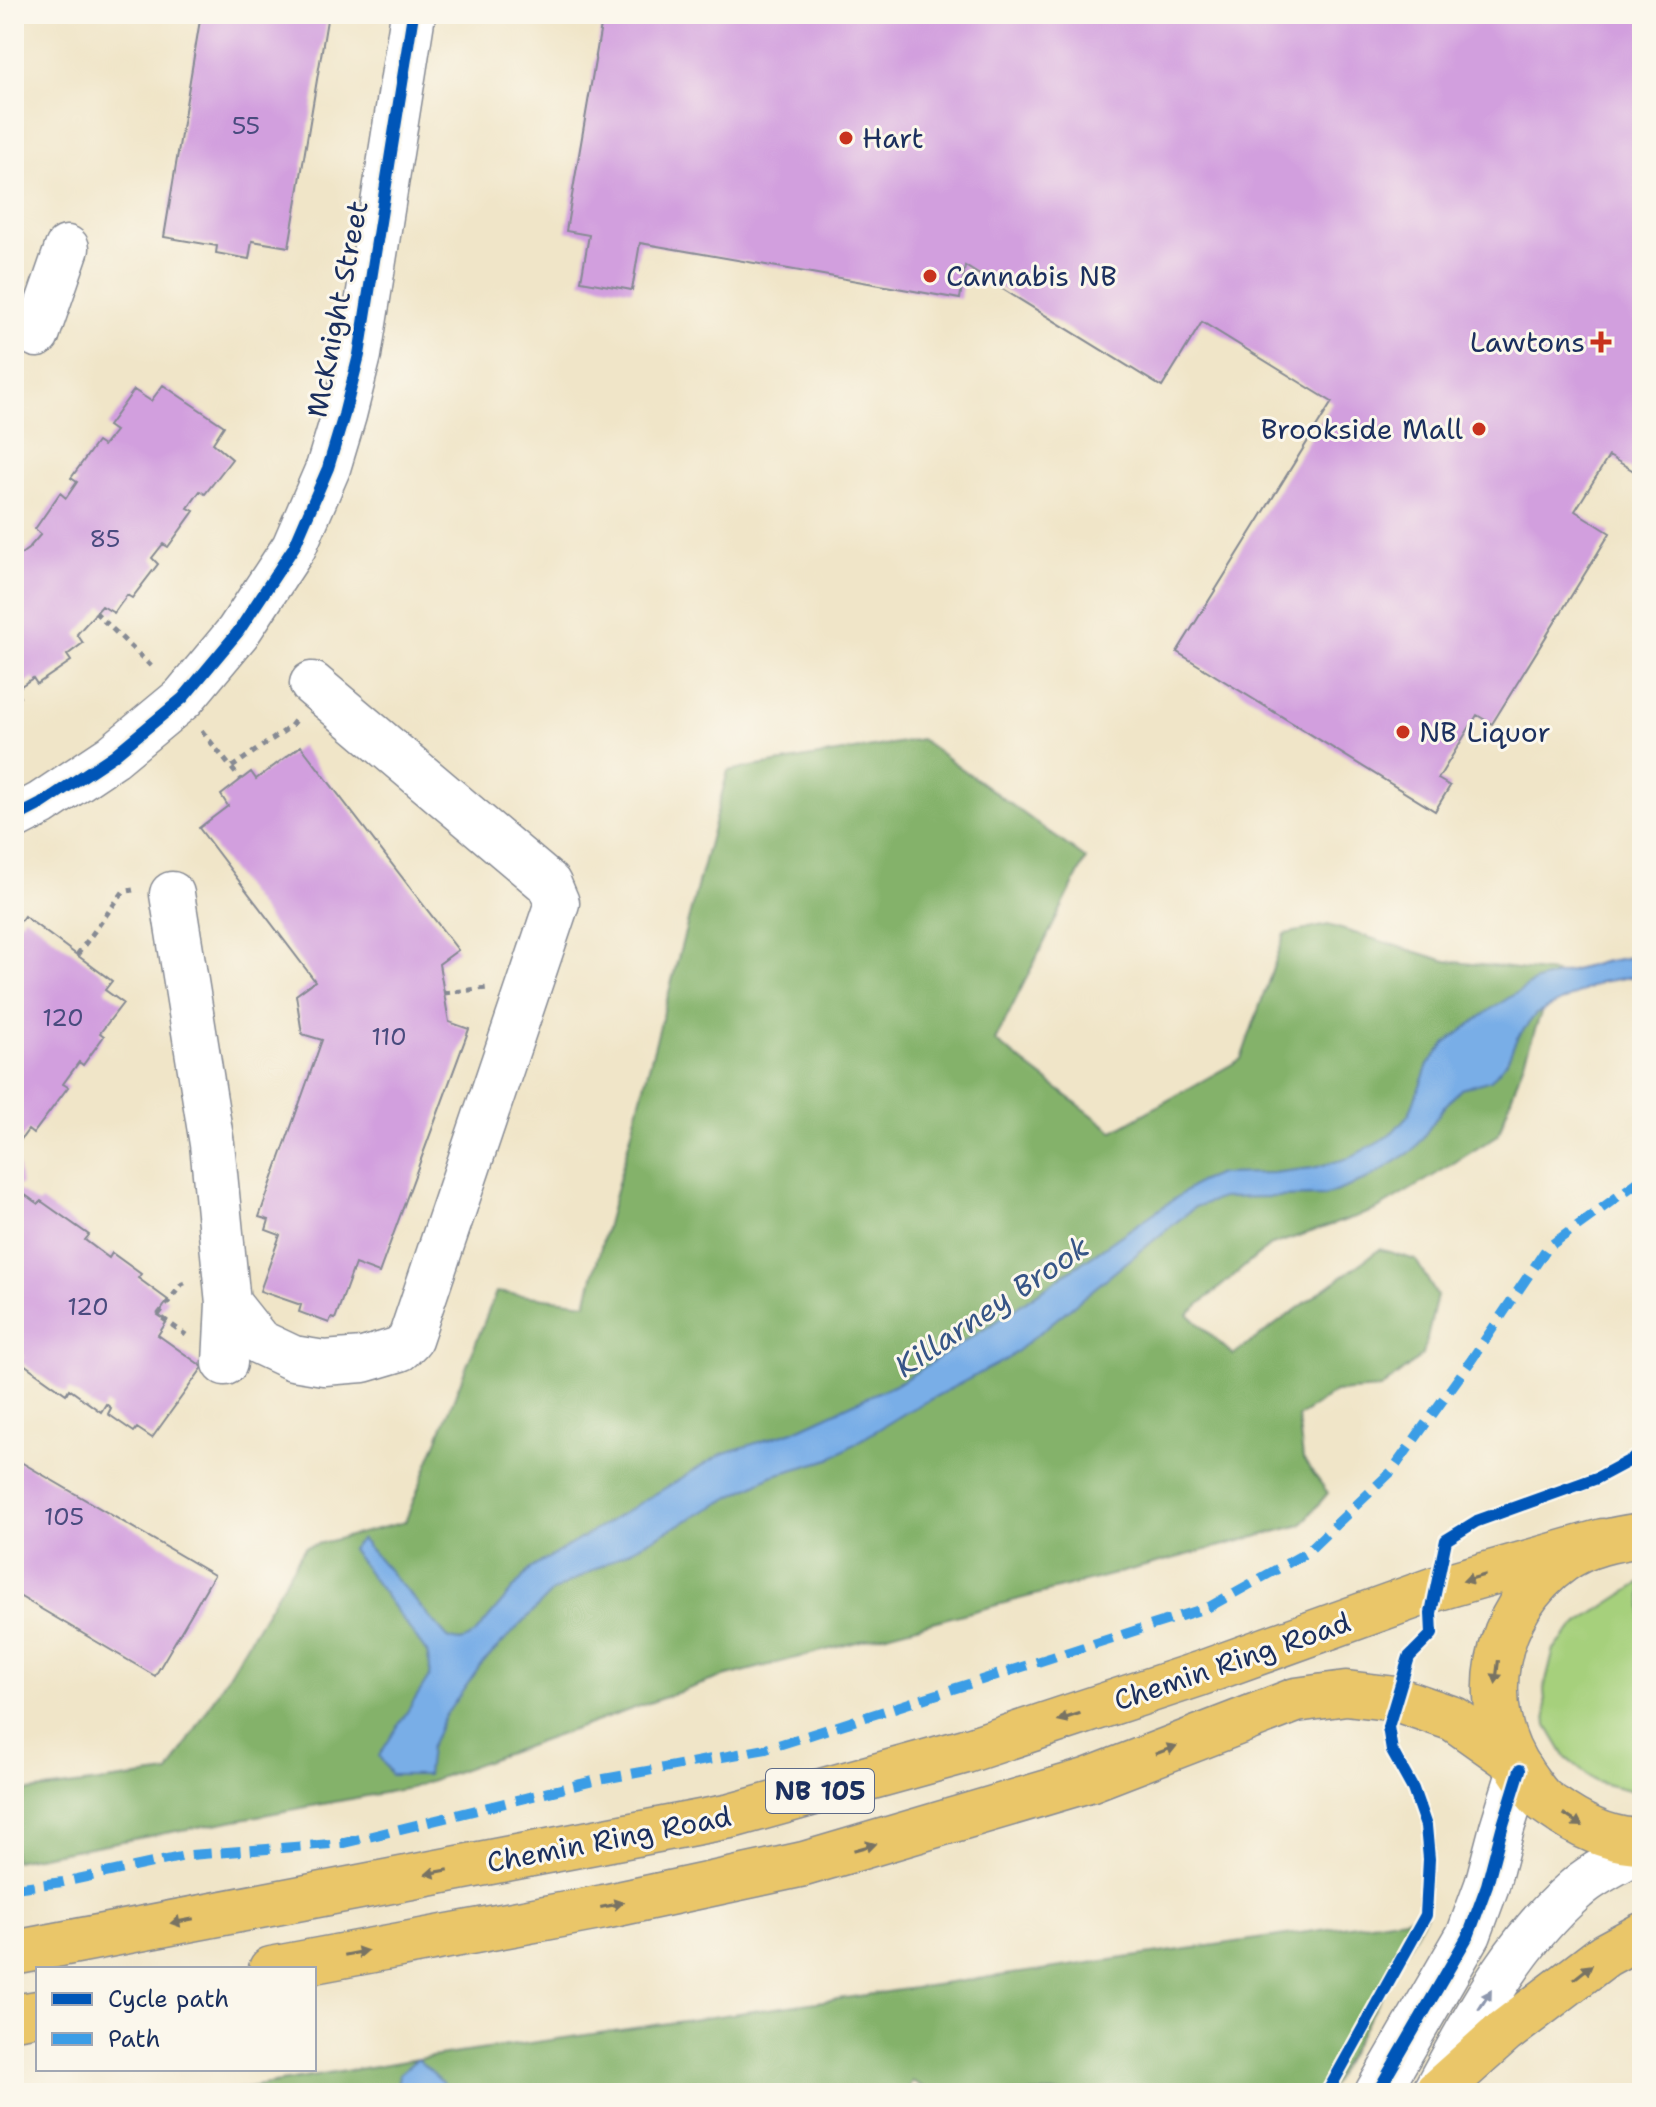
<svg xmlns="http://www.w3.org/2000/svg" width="1656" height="2107" font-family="'Shantell Sans',sans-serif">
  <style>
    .green { fill: #a6d07b; stroke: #60806c; stroke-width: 2 }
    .forest { fill: #84b26b; stroke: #507064; stroke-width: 2 }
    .water { fill: #79aee7; stroke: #4a6ea2; stroke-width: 2 }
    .building { fill: #d29fde }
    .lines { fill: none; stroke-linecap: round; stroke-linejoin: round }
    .minor-casing { stroke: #868a93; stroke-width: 47 }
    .highway-casing { stroke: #868a93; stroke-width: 47 }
    .path { stroke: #868a93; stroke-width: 5; stroke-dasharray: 6 6; stroke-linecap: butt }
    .minor { stroke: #fff; stroke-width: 44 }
    .highway { stroke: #eac669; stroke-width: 44 }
    .quiet { stroke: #3b9de6; stroke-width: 10; stroke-dasharray: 20 10; stroke-linecap: butt }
    .cycleway-casing { stroke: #fbf7ec; stroke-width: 17 }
    .cycleway { stroke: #0057b8; stroke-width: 12 }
    .oneway { fill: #787363 }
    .oneway2 { fill: #8d97ae }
    .poi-dot { fill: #c8321e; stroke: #fbf7ec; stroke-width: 3 }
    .labels { text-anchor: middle; stroke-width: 6; stroke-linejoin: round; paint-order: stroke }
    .number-label { font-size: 24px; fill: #494b7e }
    .shield { fill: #fbf7ec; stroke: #5e6b89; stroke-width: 2 }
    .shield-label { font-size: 26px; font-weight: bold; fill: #1b2f5e }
    .poi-label { font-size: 28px; fill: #1b2f5e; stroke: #fbf7ec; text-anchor: start }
    .street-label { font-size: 28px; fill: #1b2f5e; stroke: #fbf7ec }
    .water-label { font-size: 30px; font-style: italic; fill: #375587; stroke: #fbf7ec }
  </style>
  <rect width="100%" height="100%" fill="#fbf7ec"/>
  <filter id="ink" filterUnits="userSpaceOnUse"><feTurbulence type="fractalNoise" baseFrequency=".0125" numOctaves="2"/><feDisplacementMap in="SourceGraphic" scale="16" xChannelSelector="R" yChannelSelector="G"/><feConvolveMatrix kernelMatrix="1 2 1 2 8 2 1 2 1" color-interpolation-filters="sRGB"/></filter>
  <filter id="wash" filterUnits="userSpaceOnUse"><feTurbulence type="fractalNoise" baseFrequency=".006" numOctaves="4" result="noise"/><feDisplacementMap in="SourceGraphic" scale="32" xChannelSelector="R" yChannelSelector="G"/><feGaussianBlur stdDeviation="1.8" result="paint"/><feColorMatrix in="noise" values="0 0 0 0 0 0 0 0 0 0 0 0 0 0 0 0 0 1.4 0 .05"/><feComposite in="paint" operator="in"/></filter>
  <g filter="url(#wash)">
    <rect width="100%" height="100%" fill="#f0e5c8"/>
    <path class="green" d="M1642,1582V1792H1637L1596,1782L1566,1758L1547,1726L1544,1690L1554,1649L1576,1625Z"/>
    <path class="forest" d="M921,739L1086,859L995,1041L1113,1131L1241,1059L1285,934L1328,925L1446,961L1555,973L1498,1135L1430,1178L1376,1210L1269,1246L1188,1314L1233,1355L1380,1249L1416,1260L1437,1296L1423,1355L1380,1389L1335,1392L1298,1417L1303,1459L1328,1493L1301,1525L716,1679L410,1788L14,1861V1793L169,1773L305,1547L405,1522L496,1292L586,1303L728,771Z
      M1426,1915L1327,2093H934L912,2081L906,2093H215L417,2059Z"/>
    <path class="water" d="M1642,955V975L1601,982L1536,1014L1517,1038L1507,1061L1491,1080L1461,1089L1444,1107L1414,1150L1366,1180L1324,1196L1222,1198L1195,1207L1007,1359L910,1410L830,1459L771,1476L552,1592L481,1665L443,1719L430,1748L427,1775H391L379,1756L429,1677L430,1667L427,1653L351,1549L361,1539L448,1638C459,1643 465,1641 475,1634L530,1569L722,1454L793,1431L902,1381L994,1323L1199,1182L1219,1174L1272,1173L1313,1168L1349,1158L1390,1135L1409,1114L1428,1065L1446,1043L1491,1009L1536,981L1602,962Z
      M417,2059L454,2093H399L397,2088L399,2074Z"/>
    <g id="blocks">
      <path class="building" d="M201,14H328L289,247L252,241L249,259L216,253L217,246L164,237Z
        M603,14H1642V476L1609,456L1575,511L1610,533L1492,724L1477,715L1438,779L1450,786L1435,811L1177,652L1332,402L1202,322L1162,387L965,266L960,299L640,243L632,290L581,281L589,235L566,231Z
        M163,385L224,426L213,443L232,459L205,494L200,491L188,508L194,511L168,547L163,544L152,558L158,564L132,598L127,595L114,613L102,606L77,634L83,643L67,655L71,661L37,684L33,678L15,690L20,697L14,701V559L28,549L41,534L35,529L60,493L66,498L77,482L71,478L97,442L103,446L115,431L108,426L134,390L151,401Z
        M301,746L458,950L439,964L449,1022L469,1029L379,1273L355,1264L335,1319L331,1318L329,1323L299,1312L301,1305L260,1291L280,1235L266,1230L269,1220L259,1217L322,1040L302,1034L296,995L315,981L199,828L228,806L221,795L251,772L256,779Z
        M24,916L112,981L105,990L123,1003L100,1033L104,1036L83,1065L79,1062L63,1084L68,1087L33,1134L28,1130L14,1149V930Z
        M17,1155L21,1185L14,1186V1156Z
        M14,1187L38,1204L41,1201L89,1235L85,1240L109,1258L112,1253L141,1274L138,1278L168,1300L158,1315L167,1321L158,1335L203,1367L152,1438L137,1428L134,1432L108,1414L111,1408L106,1404L101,1412L69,1389L66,1394L21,1362L24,1356L14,1349Z
        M14,1458L214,1575L155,1676L14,1593Z"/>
    </g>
  </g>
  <g filter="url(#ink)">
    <use href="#blocks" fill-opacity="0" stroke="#868a93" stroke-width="2"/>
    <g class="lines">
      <defs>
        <path id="minor" d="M37,335L67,248
          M14,818L41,804L113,756L183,698L238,632L294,547L328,468L344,415L359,355L413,14
          M172,894L212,1144L228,1303L259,1342L293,1358L324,1363L363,1360L400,1349L410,1339L557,903L549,884L312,684
          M225,1363L228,1303
          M1435,2091C1475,2018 1512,1944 1576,1889C1592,1874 1615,1864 1633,1853L1642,1850
          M1377,2093L1469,1934L1487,1885L1502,1828L1520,1770"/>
        <path id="highway" d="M1642,1535C1614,1539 1586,1544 1562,1561C1493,1610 1474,1707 1524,1776C1530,1784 1536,1794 1543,1800C1549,1805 1556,1809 1563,1814C1586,1829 1614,1841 1642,1841
          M14,1953L731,1816L966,1751L1199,1674L1435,1589L1603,1541
          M271,1969L604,1907L804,1864L1089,1780L1296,1700L1346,1693L1396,1699L1454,1719L1512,1760
          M14,2017L38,2013
          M1436,2093L1504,2032L1605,1955L1642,1935"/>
      </defs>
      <use href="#minor" class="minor-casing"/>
      <use href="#highway" class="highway-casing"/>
      <path class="path" d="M95,612L155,670
        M202,731L241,780
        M232,767L290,727L296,719
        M77,955L123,892L133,890
        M444,993L487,988
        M185,1283L182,1284L158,1315L186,1335"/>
      <use href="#minor" class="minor"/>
      <use href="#highway" class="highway"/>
      <path class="quiet" d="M14,1888L63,1882L190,1855L344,1843L593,1781L766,1749L1209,1607L1306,1553L1391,1472L1470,1362L1547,1248L1642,1179"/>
      <defs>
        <path id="cycleway" d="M14,818L41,804L113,756L183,698L238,632L294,547L328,468L344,415L359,355L413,14
          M1327,2093L1426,1915L1429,1859L1426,1826L1413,1789L1392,1751L1388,1727L1409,1657L1432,1634L1431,1613L1446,1540L1477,1521L1597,1478L1642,1454
          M1377,2093L1469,1934L1487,1885L1502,1828L1520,1770"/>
      </defs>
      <use href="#cycleway" class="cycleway-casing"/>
      <use href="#cycleway" class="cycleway"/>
    </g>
    <defs><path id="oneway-solid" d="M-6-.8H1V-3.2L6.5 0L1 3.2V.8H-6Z" transform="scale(2)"/></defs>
    <g class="oneway">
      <use href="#oneway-solid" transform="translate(1474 1578) rotate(164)"/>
      <use href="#oneway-solid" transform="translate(1497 1672) rotate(97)"/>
      <use href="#oneway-solid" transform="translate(1069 1717) rotate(162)"/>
      <use href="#oneway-solid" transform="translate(1166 1750) rotate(-21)"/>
      <use href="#oneway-solid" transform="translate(1573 1820) rotate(33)"/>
      <use href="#oneway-solid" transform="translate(865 1847) rotate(-16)"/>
      <use href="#oneway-solid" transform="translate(437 1872) rotate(169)"/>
      <use href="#oneway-solid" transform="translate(612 1905) rotate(-12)"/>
      <use href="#oneway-solid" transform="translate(182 1921) rotate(169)"/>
      <use href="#oneway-solid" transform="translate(356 1953) rotate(-11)"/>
      <use href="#oneway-solid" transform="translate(1583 1972) rotate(-38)"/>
    </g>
    <use class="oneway2" href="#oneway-solid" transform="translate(1485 2000) rotate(-58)"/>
  </g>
  <g class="poi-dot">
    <circle cx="846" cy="138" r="8"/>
    <circle cx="930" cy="276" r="8"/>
    <path d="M1597 330h8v8h8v8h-8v8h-8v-8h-8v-8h8z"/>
    <circle cx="1479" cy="429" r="8"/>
    <circle cx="1403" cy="732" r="8"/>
  </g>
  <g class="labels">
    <g class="number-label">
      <text x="246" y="134">55</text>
      <text x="105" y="547">85</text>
      <text x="63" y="1026">120</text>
      <text x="389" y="1045">110</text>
      <text x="88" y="1315">120</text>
      <text x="64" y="1525">105</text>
    </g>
    <rect class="shield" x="766" y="1769" width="108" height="44" rx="6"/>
    <g class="shield-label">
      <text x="820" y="1800">NB 105</text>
    </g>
    <g class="poi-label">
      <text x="862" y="148">Hart</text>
      <text x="946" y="286">Cannabis NB</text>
      <text x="1585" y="352" text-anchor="end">Lawtons</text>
      <text x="1463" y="439" text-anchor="end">Brookside Mall</text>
      <text x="1419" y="742">NB Liquor</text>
    </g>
    <g class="street-label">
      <text transform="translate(337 309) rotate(-79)" y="10">McKnight Street</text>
      <text transform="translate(1232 1661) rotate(-19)" y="10">Chemin Ring Road</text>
      <text transform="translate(609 1839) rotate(-11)" y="10">Chemin Ring Road</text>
    </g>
    <g class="water-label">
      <text transform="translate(992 1307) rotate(-34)" y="10">Killarney Brook</text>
    </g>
  </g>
  <rect width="1656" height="2107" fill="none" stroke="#fbf7ec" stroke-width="48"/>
  <rect x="36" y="1967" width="280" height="104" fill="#fbf7ec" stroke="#a1a7b3" stroke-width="2"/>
  <rect x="52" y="1993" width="40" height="12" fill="#0057b8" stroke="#a1a7b3" stroke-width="2"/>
  <text x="108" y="2007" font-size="24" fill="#1b2f5e">Cycle path</text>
  <rect x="52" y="2033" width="40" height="12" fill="#3b9de6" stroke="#a1a7b3" stroke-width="2"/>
  <text x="108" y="2047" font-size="24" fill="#1b2f5e">Path</text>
</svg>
